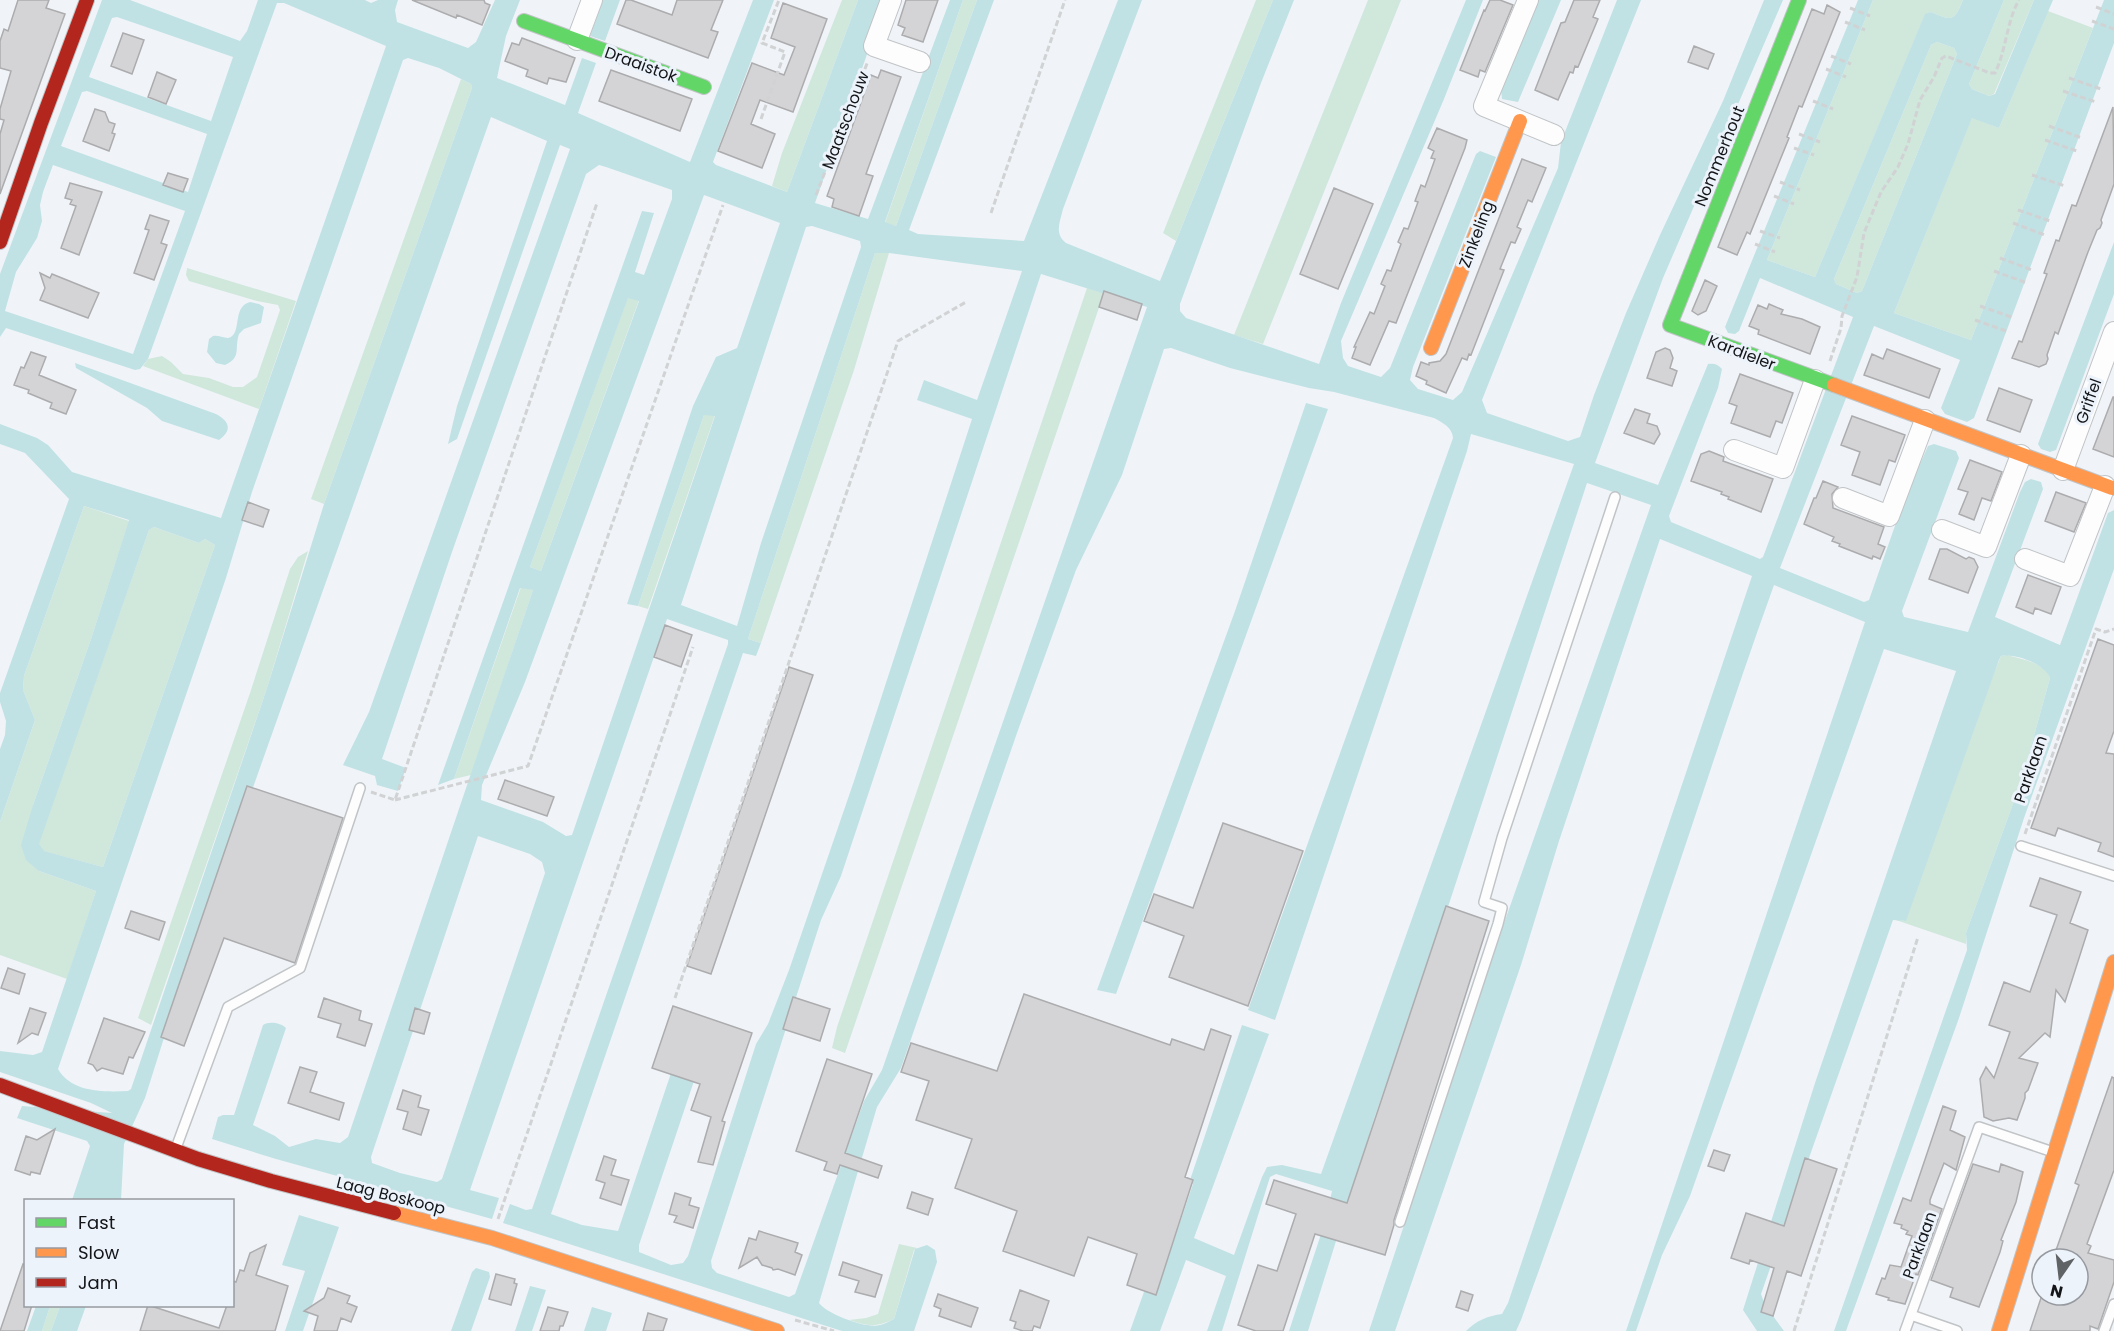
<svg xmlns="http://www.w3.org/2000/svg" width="2114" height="1331" font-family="Poppins,sans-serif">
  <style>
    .green { fill: #d0e7dc }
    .water { fill: #c0e2e4; fill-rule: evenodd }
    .building { fill: #d4d4d6; stroke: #acacae; stroke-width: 1.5 }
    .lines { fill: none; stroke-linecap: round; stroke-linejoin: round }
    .lane-casing { stroke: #c1c4c6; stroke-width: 12 }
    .street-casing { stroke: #c1c4c6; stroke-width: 22 }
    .fast-casing { stroke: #c1c4c6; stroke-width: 16 }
    .slow-casing { stroke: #c1c4c6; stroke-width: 16 }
    .jam-casing { stroke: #c1c4c6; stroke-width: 16 }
    .path { stroke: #d1d2d3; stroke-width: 3; stroke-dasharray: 6 3; stroke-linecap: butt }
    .lane { stroke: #fdfdfe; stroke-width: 9 }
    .street { stroke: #fdfdfe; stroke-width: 20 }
    .fast { stroke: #63d668; stroke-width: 14 }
    .slow { stroke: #ff974d; stroke-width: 14 }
    .jam { stroke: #b3261e; stroke-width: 14 }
    .labels { text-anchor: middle; stroke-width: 6; stroke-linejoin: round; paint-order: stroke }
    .street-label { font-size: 16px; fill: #131518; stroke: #edf3fb }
  </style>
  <rect width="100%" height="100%" fill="#f0f4f8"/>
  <path class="green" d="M842,0H858L787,192L772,186L782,153Z
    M963,0H977L896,226L885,223Z
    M1256,0H1273L1176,241L1163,233Z
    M1368,0H1401L1263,344L1234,335Z
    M1873,0H1963C1954,22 1952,21 1931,12L1925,15L1815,277L1767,260Z
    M2004,0H2034L1994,94L1989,96L1972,89L1969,84Z
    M2048,11L2093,28L1971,340L1894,313L1972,117L1999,128Z
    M1937,42L1954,48L1957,54L1862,291L1857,293L1836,284L1834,279L1931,45Z
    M461,79L471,84L472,88L324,504L311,499Z
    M875,253H889L854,370L761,643L748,639Z
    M187,268L296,301L259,409L143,366L148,359L162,356L171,362L183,374L209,378L233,387H243L257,377L280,310L278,305L257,301L189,281L186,275Z
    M1087,288L1104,293L845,1053L832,1048L837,1027Z
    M628,297L639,300L541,571L530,567Z
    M704,415H715L648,609L638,606Z
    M84,506L129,521L91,639L33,805L39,871L96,891L67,979L0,955V822L35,720L23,690L24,676Z
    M154,527L199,543L205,539L215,545L103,867L43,851L38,844L149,530Z
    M308,551L267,688L151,1025L138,1018L250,693L290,569L298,557Z
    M521,587L533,590L471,775L454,779Z
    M2007,655C2022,659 2045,663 2050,678L2022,779L1966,933V944L1893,919L1905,921L1992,678L2001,656Z
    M899,1244L917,1248L914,1250L894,1319C875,1328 868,1326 849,1320L866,1318L878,1314Z
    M50,1306H60L51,1331H42Z"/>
  <path class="water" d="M102,0H130L240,41L247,31L258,0H365L371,3L378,0H398L395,10L397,22L468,48L476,42L495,0H520L506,36L497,78L565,105L582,58L596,63L578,113L690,162L753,0H774L713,162L716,165L787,192L858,0H886L815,203L868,219L950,0H963L885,222L896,226L977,0H994L909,230L918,234L1024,241L1118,0H1142L1063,209C1060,222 1054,234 1066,243L1160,281L1273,0H1294L1261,83L1180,304V311L1186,318L1319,364L1341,303L1466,0H1483L1444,99L1341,341L1343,358L1348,366L1381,377L1390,368L1476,154L1480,151L1496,157L1413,367L1410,380L1418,389L1453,400L1462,392L1558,168L1561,142L1617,0H1641L1482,400L1487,413L1568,441L1580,437L1594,395L1626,313L1660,235L1723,101L1764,0H1783L1663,278L1595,463L1658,485L1708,364C1714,363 1718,364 1722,369L1718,388L1669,516L1671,522L1760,559L1763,557L1853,317L1760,278L1739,331L1735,334L1728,333L1725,327L1858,0H1873L1767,260L1815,277L1925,14L1931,12C1952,21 1954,22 1963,0H2004L1969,84L1972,89L1989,96L1995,94L2034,0H2053L1999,128L1972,118L1894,313L1971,340L2104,0H2114V43L1974,418L1967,422L1945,414L1941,408L1960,360L1874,326L1780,568L1864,602L1869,600L1904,500L1928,446L1934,444L1956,451L1959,458L1902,611L1904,617L1968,632L2020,492L2025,482L2031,479L2041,482L2043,489L1995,617L2060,645L2108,513L2114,510V569L2024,818L1959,1018L1846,1331H1834L1967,950L1966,933L2022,779L2050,678C2045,664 2015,653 2001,656L1999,660L1906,921L1893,920L1761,1294L1765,1305L1784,1331H1757L1743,1310L1815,1083L1956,671L1884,649L1690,1196L1662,1255L1636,1331H1626L1865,622L1774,585C1736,690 1702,797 1666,903C1620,1043 1571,1182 1521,1320L1516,1331H1466C1477,1320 1488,1316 1502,1314L1508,1303L1752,576L1660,539L1559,841L1521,965L1395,1331H1369L1502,929L1651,505L1587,483L1447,910L1375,1116L1308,1331H1289L1324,1225L1332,1191L1276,1174L1270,1177L1222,1331H1207L1226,1276L1186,1260L1160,1331H1130L1154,1264L1165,1267L1193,1184L1189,1183L1242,1025L1269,1034L1194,1238L1234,1255L1262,1177L1267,1167L1282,1165L1321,1174L1574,464L1471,434L1467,451L1275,1020L1248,1010L1453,438C1452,427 1443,423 1434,418L1334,392L1309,388L1230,368L1171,348L1164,349L1122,475L1076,570L1017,733L901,1068L877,1107L819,1303C827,1314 866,1329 880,1325C885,1324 889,1321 894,1319L915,1249L927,1245L935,1250L937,1262L914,1331H842L503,1223L510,1204L526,1210L532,1209L728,644V640L667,619L470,1190L499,1198L492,1219L276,1159L212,1139L218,1117L223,1115H234L263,1025C269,1021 281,1023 286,1028L253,1125L275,1136L289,1147L316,1139L340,1143L348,1137L533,590L520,588L454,779L438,785L642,211L654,213L635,272L644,275L672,199V190L606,167L599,165L586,174L452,552L382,759L406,768L398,791L377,785L375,776L343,765L369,712L570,149L560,145L457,439L448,444L457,406L547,141L491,117L163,1041L145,1098L124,1144L121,1200H72L90,1146L87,1141L17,1118L22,1106L112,1113L91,1103L0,1072V1051L33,1055L42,1052L96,891L39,871L26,860L21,845L33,805L91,639L129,520L84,506L24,676L23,690L35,720L0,822V749L5,735L6,721L0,702V693L69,499L25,453L0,444V424L37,438L48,445L72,472L221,518L386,46L284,3H277L148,359L140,369L135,370L6,328L0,337V274ZM117,17L233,57L211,121L89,77L112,18ZM1937,42L1954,48L1957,54L1862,291L1857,293L1836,284L1834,279L1931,45ZM408,58L439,68L471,84L472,88L324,504L267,688L131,1089L128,1091C104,1092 72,1093 58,1069L226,578L252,492L403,60ZM87,91L207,134L188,192L61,146L82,92ZM53,165L185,211L133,354L5,311L16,272L37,238L42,221L40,205L43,192ZM704,195L780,223L737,348L716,357L693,406L627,604L638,606L704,415L715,416L572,835L566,836L543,822L481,800L482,785L525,682ZM812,226L860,241L861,247L761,543L737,626L681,605L806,227ZM875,253H889L1022,271L977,400L924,380L917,400L972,419L854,781L789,970L768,1024L756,1044L688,1256L683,1263L671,1265L639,1252V1245L694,1081L671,1073L618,1231L582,1225L551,1214L743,653L756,656L761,643L748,639ZM1041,274L1147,307L882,1070L864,1101L795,1294L789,1297L717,1273L712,1268L711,1261L821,920L841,876ZM628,298L639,301L541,571L530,567ZM154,527L199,543L205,539L215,545L103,867L44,851L39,844L149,530ZM478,836L530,854L542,862L545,873L442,1179L437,1182L400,1173L372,1163L371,1157Z
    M603,0H620L605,41L590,36Z
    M1537,0H1561L1518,102L1502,99L1501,89Z
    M2114,242V294L2056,450L2050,452L2041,449L2038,444Z
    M250,302L259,304L264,307L261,323L244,329L239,334C234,349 242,357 225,365L216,363L207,352L209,339L213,336C218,335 223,338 228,338C243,335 231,307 250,302Z
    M75,363L216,414C229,421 233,430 219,440L162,421L147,408L76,368Z
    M1306,403L1328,409L1116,994L1097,990L1235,611Z
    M299,1215L339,1227L303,1331H285L305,1271L282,1265Z
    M476,1268L489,1272L490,1277L471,1331H451L472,1272Z
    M530,1286L546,1290L532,1331H515Z
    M36,1306H50L42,1331H27Z
    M60,1306H86L77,1331H51Z
    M592,1307L612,1313L606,1331H584Z"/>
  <path class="building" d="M18,0H49L46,8L65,14L0,194V134L4,120L0,119V109L11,71L0,68V41L4,29L8,31Z
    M412,0H484L485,3L490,5L482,25L457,15L456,18Z
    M626,0H631L672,15L677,0H723L711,30L718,32L708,58L617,24Z
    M906,0H938L923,42L902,35L905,28L898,25Z
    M1490,0H1500L1513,5L1485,72L1480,70L1478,77L1460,70L1484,10L1485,11Z
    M1574,0H1600L1593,17L1598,19L1578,67L1575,66L1573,73L1570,72L1558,100L1535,90L1561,23L1565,22Z
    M783,3L827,19L793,112L760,100L751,124L775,134L762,168L718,151L752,63L784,75L795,47L771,38Z
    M1827,5L1840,12L1802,107L1799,106L1787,137L1789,138L1750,234L1747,232L1737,255L1718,247L1812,9L1824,14Z
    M123,33L144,40L132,74L111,66Z
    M522,38L575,58L566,82L549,78L547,84L526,76L528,70L505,61L512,43L519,45Z
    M1694,46L1714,54L1708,69L1688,62Z
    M611,70L692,99L680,131L599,101Z
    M881,70L901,77L866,174L873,176L859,216L832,207L834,199L827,196L871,75L878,78Z
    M157,72L176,80L166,104L148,97Z
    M2113,107L2114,184L2101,220L2102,223L2100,228L2097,230L2088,252L2058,334L2055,332L2047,355L2048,359L2046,364L2039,367L2012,358L2019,341L2022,342L2047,274L2044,273L2056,240L2059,241L2072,205L2076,206Z
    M95,109L105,112L109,122L115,124L112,133L115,134L109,151L83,141Z
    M1437,128L1467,140L1465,148L1396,323L1389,321L1370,365L1352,358L1356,347H1354L1370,312L1374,314L1385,286L1381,284L1387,270L1391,271L1401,244L1398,242L1404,228L1408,229L1418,202L1415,201L1421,185L1425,187L1435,159L1431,158L1434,151L1428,148Z
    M1522,159L1546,168L1532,202L1528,200L1517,227L1521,229L1515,243L1511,242L1500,269L1504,270L1471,355L1469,354L1467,360L1462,358L1446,393L1426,384L1427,381L1416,376L1421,362L1429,365V363L1440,361L1446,354Z
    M168,173L188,179L183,192L163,185Z
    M70,183L102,192L79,255L61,248L76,206L70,204L72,200L65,198Z
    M1334,188L1373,204L1338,289L1300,274Z
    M150,215L169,221L161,243L167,245L154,280L134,273L149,230L145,229Z
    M40,273L50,278L52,274L99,293L88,318L40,300L45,288Z
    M1705,280L1717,286L1706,311L1698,315L1692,311Z
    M1104,291L1142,304L1137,320L1099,307Z
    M1769,304L1783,310L1781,314L1802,319L1820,327L1810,354L1758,334L1759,330L1749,326L1758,305L1767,309Z
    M1665,348L1670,350L1673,358L1670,368L1677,371L1672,386L1647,378L1656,352Z
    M1887,349L1940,369L1929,398L1864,375L1872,354L1883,359Z
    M31,352L46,357L39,375L76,390L66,414L50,408L52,403L28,393L29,390L14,385L21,367L24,368Z
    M1740,374L1793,393L1782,423L1776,421L1770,437L1731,423L1737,406L1729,403Z
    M1999,388L2032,400L2020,432L1987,420Z
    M2113,397H2114V457L2093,449Z
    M1635,409L1650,414L1647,423L1657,426L1660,434L1654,444L1624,433Z
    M1852,416L1905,435L1895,462L1889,460L1880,485L1852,475L1860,452L1841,445Z
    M1709,451L1724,457L1723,461L1773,479L1761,512L1728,499L1729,497L1721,494L1722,492L1691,481L1701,454Z
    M1970,460L2002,472L1991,501L1982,498L1974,520L1959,514L1968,492L1958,489Z
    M1823,481L1838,487L1832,494L1833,508L1884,527L1878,544L1885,547L1880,559L1873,556L1872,559L1839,546L1840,544L1832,541L1834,537L1804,524L1814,498H1816Z
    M2056,492L2086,503L2074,532L2045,521Z
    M248,502L269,510L263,527L242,520Z
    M1940,549H1947L1966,559L1969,557L1974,559L1978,567L1968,593L1929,579Z
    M2028,575L2061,587L2051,614L2035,608L2033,614L2016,607Z
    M665,625L692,635L681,667L654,657Z
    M2098,639L2114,645V731L2106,753L2114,754V857L2098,851L2101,843L2058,828L2055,836L2031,828Z
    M789,667L813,675L711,974L687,966Z
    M505,780L554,797L547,816L498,799Z
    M247,786L343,818L295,963L224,938L184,1046L161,1037Z
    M1223,823L1303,851L1248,1006L1169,977L1184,936L1144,921L1154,894L1193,908Z
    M2040,878L2081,892L2070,923L2088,930L2065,1002L2056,990L2050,1037L2045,1033L2019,1058L2038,1063L2028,1090L2025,1093V1098L2017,1120L2009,1118L1993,1121L1984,1117L1980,1079L1986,1067L1994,1078L2010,1032L1989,1025L2004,982L2030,992L2057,915L2030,906Z
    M1446,906L1489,921L1394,1220V1225L1385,1255L1315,1234L1283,1331H1256L1238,1325L1258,1265L1277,1271L1296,1214L1266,1204L1274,1180L1347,1203Z
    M131,911L165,922L159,940L125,928Z
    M8,968L25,974L19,994L1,988Z
    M1024,994L1170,1045L1172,1039L1204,1050L1211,1029L1231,1036L1185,1177L1193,1180L1156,1295L1127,1285L1137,1254L1088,1237L1074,1276L1003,1251L1017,1211L955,1188L972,1139L916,1120L929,1081L901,1072L911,1043L997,1071Z
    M793,997L830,1009L820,1041L783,1029Z
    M324,998L361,1011L359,1020L372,1024L365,1046L337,1037L341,1024L318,1017Z
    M673,1006L752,1033L722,1121L725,1122L713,1165L698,1162L711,1117L691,1110L700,1084L652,1068Z
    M30,1008L46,1013L38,1035L32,1033L18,1043Z
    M415,1008L430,1013L424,1034L409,1030Z
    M104,1018L145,1032L133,1058L129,1057L123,1074L102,1068L97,1071L93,1065L88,1063Z
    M827,1059L872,1074L845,1153L882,1166L878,1178L840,1165L837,1174L824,1170L827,1162L796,1151Z
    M300,1067L317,1072L310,1092L344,1103L339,1120L288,1103Z
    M2112,1077L2114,1078V1170L2087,1244L2091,1246L2088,1253L2114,1260V1282L2098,1329L2090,1326V1331H2030L2042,1295H2078V1259H2054V1256L2079,1185L2075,1183Z
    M403,1090L421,1096L418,1107L429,1110L421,1135L403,1129L408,1112L397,1109Z
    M1943,1106L1956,1111L1950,1130L1965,1137L1956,1170L1944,1163L1930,1200V1204L1942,1209L1918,1275L1916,1274L1905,1304L1888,1300L1889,1298L1876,1294L1882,1278L1885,1279L1890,1265L1901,1267L1912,1236L1906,1234L1908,1231L1901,1228L1902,1225L1894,1223L1903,1198L1911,1201Z
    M55,1129L40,1174L31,1172L30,1175L15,1170L26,1136L37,1140Z
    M1714,1150L1730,1155L1724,1171L1708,1166Z
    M604,1156L616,1160L611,1175L629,1180L621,1205L600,1198L605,1183L596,1180Z
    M1805,1158L1837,1169L1801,1276L1787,1271L1773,1316L1761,1312L1774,1268L1750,1260L1749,1264L1731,1258L1746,1213L1784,1226Z
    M1973,1164L1999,1172L2001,1164L2023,1172L2016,1202L2001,1240L2003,1241L2000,1252L1979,1307L1950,1297L1953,1288L1931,1280Z
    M912,1192L933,1199L928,1215L907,1208Z
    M675,1193L691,1198L689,1205L699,1208L693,1228L674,1222L677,1216L669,1214Z
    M759,1231L798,1243L795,1252L802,1255L795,1275L778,1269L773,1270L772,1268L762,1265L757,1257L739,1268L749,1238L756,1240Z
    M266,1245L256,1275L288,1286L275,1331H140L148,1305L219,1328L227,1305H232V1281L236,1282L240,1270L244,1271L250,1253Z
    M843,1262L882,1275L875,1297L855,1292L859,1281L839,1275Z
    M23,1264L26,1265V1305H32L24,1331H0Z
    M496,1274L515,1279L514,1283L517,1284L511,1305L489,1299Z
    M328,1288L350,1296L347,1303L357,1307L351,1322L341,1318L337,1331H314L318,1316L304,1311L324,1298Z
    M1020,1290L1049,1301L1040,1328L1034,1326L1032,1331H1023L1014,1328L1016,1322L1010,1320Z
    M1461,1291L1473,1295L1468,1311L1456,1307Z
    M938,1294L978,1308L971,1327L939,1316L941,1309L934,1306Z
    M548,1307L568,1312L563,1326H560L559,1331H540Z
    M648,1313L667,1319L663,1331H643Z"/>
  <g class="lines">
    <defs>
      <path id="lane" d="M2021,846L2114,876
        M176,1148L228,1007L300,968L360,788
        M1400,1222L1498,924L1502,908L1484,902L1502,838L1615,497
        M1911,1315L1957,1331
        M1905,1331L1979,1127L2053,1152
        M2104,1331L2114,1304"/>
      <path id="street" d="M891,0L874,46L920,62
        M1528,0L1484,106L1554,135
        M577,40L592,0
        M1734,450L1783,468L1815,380
        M2063,470L2114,332
        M1843,498L1889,516L1925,420
        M1942,530L1986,547L2021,455
        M2025,559L2070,576L2105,486"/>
      <path id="fast" d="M1799,0L1670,325L1834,385
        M524,21L704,87"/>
      <path id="slow" d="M1431,348L1520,121
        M1834,385L2112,488
        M394,1213L492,1238L777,1331
        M1999,1331L2114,962"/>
      <path id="jam" d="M0,242L41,123L87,0
        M0,1085L198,1159L271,1181L394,1213"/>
    </defs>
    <use href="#lane" class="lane-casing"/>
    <use href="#street" class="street-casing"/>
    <use href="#fast" class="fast-casing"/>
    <use href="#slow" class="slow-casing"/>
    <use href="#jam" class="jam-casing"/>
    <path class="path" d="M2096,7L2114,14
      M1850,8L1870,16
      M2092,21L2114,29
      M1845,22L1865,30
      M1831,56L1851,64
      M1826,69L1846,77
      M2069,78L2101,89
      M2063,91L2096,102
      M1813,101L1833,109
      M761,119L785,52L762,43L779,0
      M2049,126L2082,138
      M1799,134L1820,142
      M2045,140L2077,151
      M1794,148L1814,155
      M2032,175L2065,186
      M1780,182L1800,190
      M816,195L868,61
      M1774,196L1794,204
      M2018,210L2050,221
      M991,213L1065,0
      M2013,223L2045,235
      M1760,231L1780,238
      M1755,244L1775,252
      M2000,258L2032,270
      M1994,271L2027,283
      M1980,306L2014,318
      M1975,320L2009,332
      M1830,361L1841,328L1842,316L1857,277L1864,233L1881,192L1898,167L1908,144L1920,100L1934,77L1942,58L1946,56L1990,73H1995C2006,51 2007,20 2019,0
      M371,792L395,800L597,203
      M395,800L528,766L723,205
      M2025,834L2096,629L2105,632L2114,629
      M675,998L898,341L966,302
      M498,1219L693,647
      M795,1320L834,1331
      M1794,1331L1918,937"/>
    <use href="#lane" class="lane"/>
    <use href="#street" class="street"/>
    <use href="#fast" class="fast"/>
    <use href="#slow" class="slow"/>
    <use href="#jam" class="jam"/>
  </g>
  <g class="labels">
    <g class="street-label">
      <text transform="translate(641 64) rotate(20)" y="6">Draaistok</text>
      <text transform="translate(845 120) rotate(-69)" y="6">Maatschouw</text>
      <text transform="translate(1719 156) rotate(-68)" y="6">Nommerhout</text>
      <text transform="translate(1476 234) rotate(-69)" y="6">Zinkeling</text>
      <text transform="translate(1742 352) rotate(21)" y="6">Kardieler</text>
      <text transform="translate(2088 401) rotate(-70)" y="6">Griffel</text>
      <text transform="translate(2030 769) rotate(-71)" y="6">Parklaan</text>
      <text transform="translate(391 1195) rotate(14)" y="6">Laag Boskoop</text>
      <text transform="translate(1919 1245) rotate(-70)" y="6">Parklaan</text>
    </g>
  </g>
  <rect x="24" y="1199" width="210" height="108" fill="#edf3fb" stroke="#969aa0" stroke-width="1.5"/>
  <rect x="36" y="1218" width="30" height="9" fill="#63d668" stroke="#969aa0" stroke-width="1.5"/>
  <text x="78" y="1229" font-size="18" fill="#131518">Fast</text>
  <rect x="36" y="1248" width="30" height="9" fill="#ff974d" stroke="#969aa0" stroke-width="1.5"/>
  <text x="78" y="1259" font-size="18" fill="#131518">Slow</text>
  <rect x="36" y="1278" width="30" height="9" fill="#b3261e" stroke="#969aa0" stroke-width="1.5"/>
  <text x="78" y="1289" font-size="18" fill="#131518">Jam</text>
  <g transform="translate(2060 1277) rotate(194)"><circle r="28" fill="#edf3fb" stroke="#969aa0" stroke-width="1.5"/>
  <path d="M0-4.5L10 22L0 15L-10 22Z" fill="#606366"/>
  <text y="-9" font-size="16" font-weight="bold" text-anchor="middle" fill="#131518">N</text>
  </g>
</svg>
